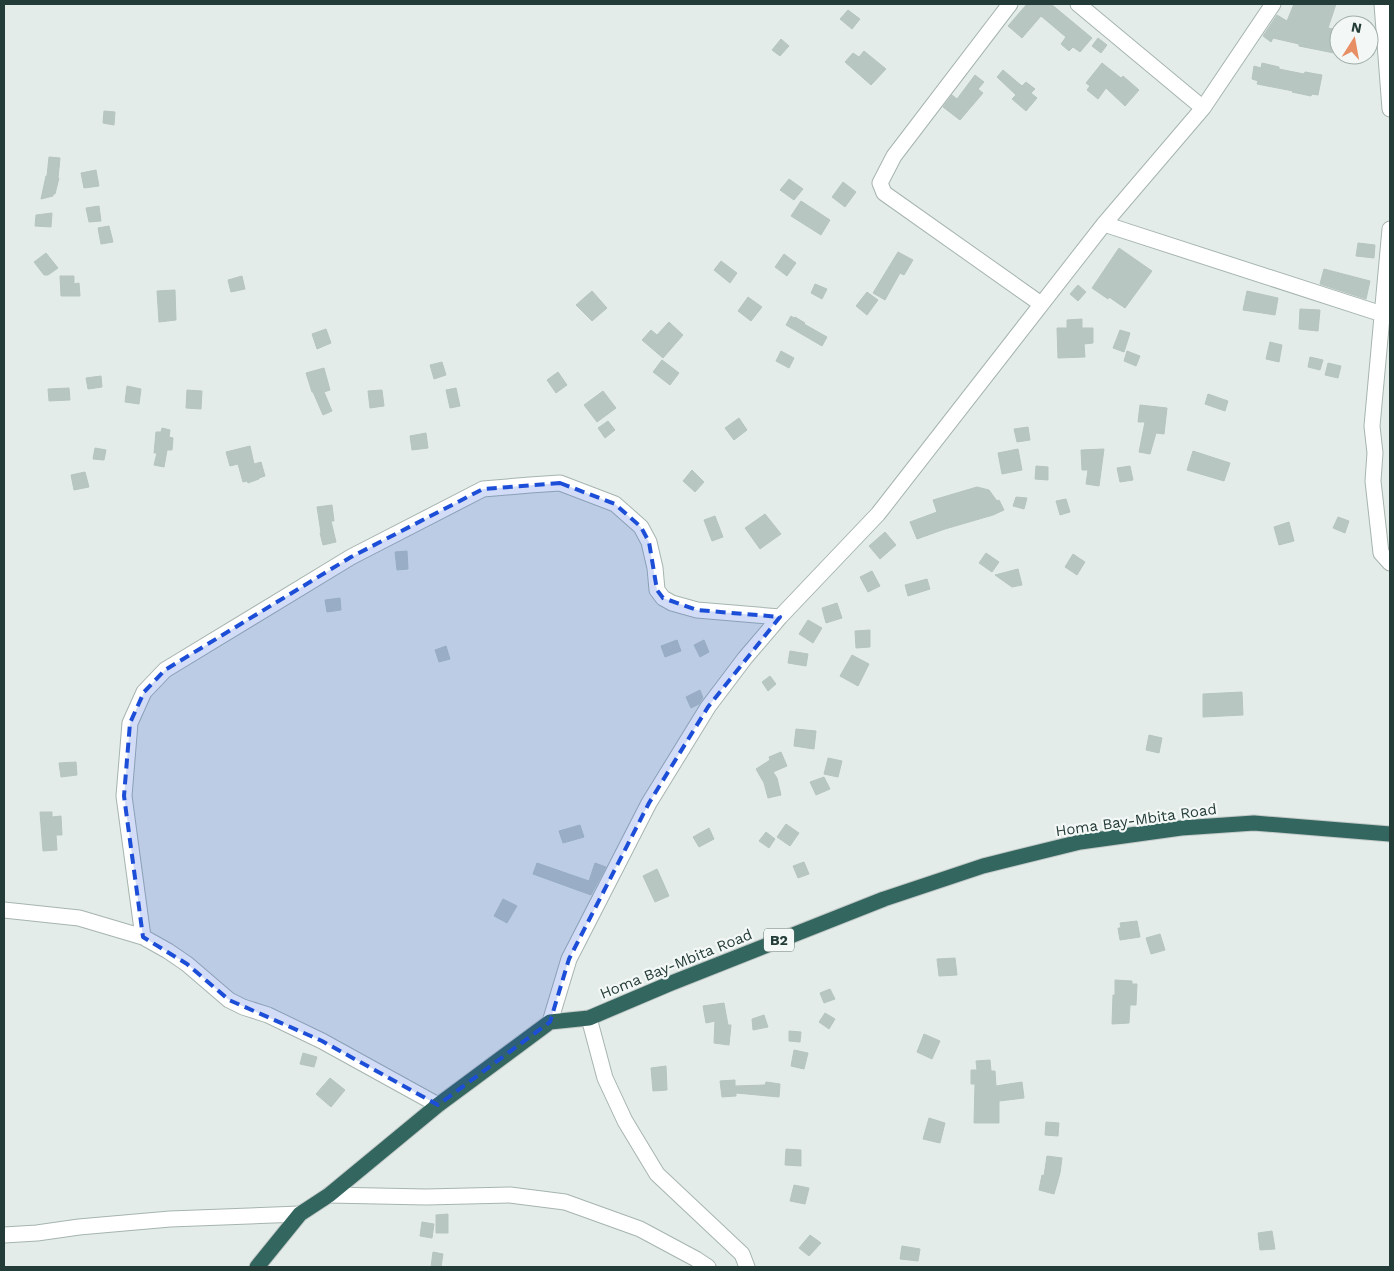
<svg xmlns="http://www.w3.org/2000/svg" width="1394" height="1271" font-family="'Work Sans',sans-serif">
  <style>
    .building { fill: #b8c6c2; stroke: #b6c5c0 }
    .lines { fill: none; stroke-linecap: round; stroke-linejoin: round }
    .minor-casing { stroke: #a6b4af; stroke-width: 17 }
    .highway-casing { stroke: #c2c8c7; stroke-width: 17 }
    .minor { stroke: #fff; stroke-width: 15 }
    .highway { stroke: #32665f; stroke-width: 15 }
    .marked { fill: #1d4ed8; fill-opacity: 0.2; stroke: #1d4ed8; stroke-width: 4; stroke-dasharray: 10 6; stroke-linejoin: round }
    .labels { text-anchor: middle; stroke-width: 4.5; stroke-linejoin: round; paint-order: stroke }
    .shield { fill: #f3f8f6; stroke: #627470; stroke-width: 1 }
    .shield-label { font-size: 14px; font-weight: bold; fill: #243c37 }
    .street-label { font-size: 15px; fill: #243c37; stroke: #f3f8f6 }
  </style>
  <rect width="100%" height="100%" fill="#e3ece8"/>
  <path class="building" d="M1027,4H1051L1092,38L1080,52L1073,47L1069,51L1061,44L1066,37L1041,16L1022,38L1008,26Z
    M1294,4H1336L1328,28L1339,30V54L1299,46V44L1273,38L1271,42L1263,36L1277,15L1287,21Z
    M848,10L860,19L852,29L840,19Z
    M1098,38L1107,45L1101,53L1092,46Z
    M781,39L789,46L780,56L772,50Z
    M864,51L886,69L871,85L845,62L853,53L859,57Z
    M1102,63L1121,78L1123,76L1139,90L1125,106L1106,88L1098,99L1087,90L1090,86L1086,83Z
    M1262,63L1279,67V69L1304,74L1305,72L1322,75L1318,95L1312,94L1311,96L1292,92L1293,91L1257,84L1258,81L1252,79L1254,66L1261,68Z
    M1003,70L1022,86L1026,82L1035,89L1031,93L1037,98L1026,111L1012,99L1016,95L997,77Z
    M975,75L984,82L978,89L983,93L960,120L943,107L952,95L957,99Z
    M104,111L115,112L114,125L103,123Z
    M49,157L60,158L58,178H59L55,194H53V196L41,199L46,176H47Z
    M96,170L99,186L84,188L81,173Z
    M789,179L803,189L794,200L780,190Z
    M843,182L856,192L845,207L832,197Z
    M801,201L830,220L821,235L791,216Z
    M99,206L101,221L89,222L86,208Z
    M52,213L51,227L35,226L36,215Z
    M109,226L113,242L101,244L98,228Z
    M1358,243L1375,245L1374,258L1356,256Z
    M1119,248L1152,271L1125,308L1109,297L1108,299L1092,288Z
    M898,252L913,260L904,275L900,273L885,300L873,293Z
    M46,253L58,268L48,275H44L34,262Z
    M784,254L796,263L787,276L775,267Z
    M721,261L737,273L730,283L714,270Z
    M1324,269L1370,281L1366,299L1320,284Z
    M60,276H74V284L79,283L80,296H61Z
    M242,276L245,289L231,292L228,280Z
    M815,284L827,289L822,299L811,293Z
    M1078,285L1086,292L1078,301L1070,294Z
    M175,290L176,320L159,322L157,291Z
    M592,291L607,308L592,321L576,305Z
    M1247,291L1278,298L1275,315L1243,310Z
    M867,292L878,300L867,315L856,306Z
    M748,297L762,307L751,321L738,311Z
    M1300,309L1320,310L1318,331L1299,329Z
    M791,316L794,318L795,317L805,323L804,324L827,337L822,346L786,325Z
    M1082,319V328H1093V343L1084,344L1085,357L1058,358L1057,328H1067V320Z
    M669,322L683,335L663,358L642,340L651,330L657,335Z
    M326,329L331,343L317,349L312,334Z
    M1120,330L1130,333L1124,352L1113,348Z
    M1270,342L1282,345L1279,362L1266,359Z
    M781,351L794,358L789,368L776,361Z
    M1127,351L1140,356L1136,366L1124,361Z
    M1310,357L1323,360L1320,370L1308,367Z
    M662,360L679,373L670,385L653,372Z
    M442,362L446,375L434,379L430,365Z
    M1328,363L1341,366L1338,378L1325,375Z
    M324,368L330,390L324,392L332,411L323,415L313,392H312L306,373Z
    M558,372L567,385L556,393L547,380Z
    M101,376L102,387L88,389L86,378Z
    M127,386L141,389L139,404L125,402Z
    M69,388L70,400L49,401L48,389Z
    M456,388L460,406L450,408L446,390Z
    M187,390L202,391L201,409L186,408Z
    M382,390L384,406L370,408L368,391Z
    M603,391L616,408L597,422L584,405Z
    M1208,394L1228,401L1225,411L1205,404Z
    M1140,405L1167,408L1164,434L1156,433L1150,454L1139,452L1145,422H1138Z
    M739,418L747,430L734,440L725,428Z
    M608,421L615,430L605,438L598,428Z
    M1028,427L1030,440L1017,442L1014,429Z
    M162,428L170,430L169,437L173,438L172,450H167L164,467L154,465L157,453H154L156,432H161Z
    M426,433L428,448L412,450L410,436Z
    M250,446L254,464L261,462L265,476L259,478V479L248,483L247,481L243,482L238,464L230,466L226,452Z
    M95,448L106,450L104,460L93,459Z
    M1018,449L1022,470L1002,474L998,453Z
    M1104,449L1099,486L1086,484L1088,470H1082L1081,450Z
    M1193,451L1230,463L1224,481L1187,470Z
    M1036,466L1048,467V480L1035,479Z
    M1130,466L1133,480L1120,482L1117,468Z
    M692,470L704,482L695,492L683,481Z
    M85,472L89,487L74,490L71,475Z
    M977,487L989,490L997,501L999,500L1004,510L993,515L945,529L917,539L910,522L937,512L933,500Z
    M1016,497L1027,498L1024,509L1013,506Z
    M1066,499L1070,512L1060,515L1056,501Z
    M332,505L334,521H331L336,542L323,545L320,533H321L317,507Z
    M765,514L781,534L760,549L745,528Z
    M715,516L723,537L712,541L704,520Z
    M1338,517L1349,521L1345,533L1333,528Z
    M1289,522L1294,541L1279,545L1274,527Z
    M885,532L896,545L880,559L869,546Z
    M407,551L408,569L397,570L395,552Z
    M986,553L999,562L992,572L979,563Z
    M1073,554L1085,562L1077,575L1065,567Z
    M1018,569L1022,585L1012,587L995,575Z
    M872,571L880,586L868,592L860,577Z
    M927,579L930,589L908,596L905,585Z
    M340,598L341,610L327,612L325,600Z
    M837,603L842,618L826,623L822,608Z
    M808,620L822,628L813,643L799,634Z
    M870,630V647L856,648L855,631Z
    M677,640L681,651L665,657L661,646Z
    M704,640L709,652L700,657L694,645Z
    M446,646L450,659L439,662L435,650Z
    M790,651L808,654L806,666L788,663Z
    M852,655L869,664L858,686L840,676Z
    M770,676L776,684L768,691L762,682Z
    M700,690L703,698L699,704L691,708L686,697Z
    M1242,692L1243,715L1203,717V694Z
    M796,729L816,731L814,749L794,746Z
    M1149,735L1162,738L1159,753L1146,750Z
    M781,752L787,766L773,772L777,778L781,795L768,798L764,783L756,769L770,760L769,757Z
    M828,758L842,761L838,777L824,774Z
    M76,762L77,775L61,777L59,763Z
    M824,777L830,789L816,795L810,782Z
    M40,812H52V817L61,816L62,835H56L57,850L43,851Z
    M786,824L799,833L790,846L777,837Z
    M580,825L584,837L563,843L559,831Z
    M709,828L714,839L699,847L693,837Z
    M766,832L775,839L769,848L759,841Z
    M804,862L809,874L798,878L793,866Z
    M537,863L589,881L595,863L606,867L591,895L533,874Z
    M657,869L669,896L655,902L643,876Z
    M503,899L517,906L507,923L494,916Z
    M1137,921L1140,937L1120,940L1118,928H1121L1120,923Z
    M1160,934L1165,950L1151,954L1146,938Z
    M955,958L957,975L939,976L937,959Z
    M1115,980L1132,981V984H1137L1136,1005H1130L1129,1023L1112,1024L1113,995H1115Z
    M830,989L835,999L824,1003L820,993Z
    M724,1003L728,1025H731L729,1045L714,1043L715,1021L706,1023L703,1006Z
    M825,1013L835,1019L829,1029L819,1022Z
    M764,1015L768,1027L753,1030L752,1019Z
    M789,1031L801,1032L800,1042L789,1041Z
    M924,1034L940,1041L932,1059L917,1052Z
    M794,1050L808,1053L804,1069L791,1066Z
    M303,1053L317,1057L314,1067L300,1064Z
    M990,1060L991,1071H995L996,1086L1022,1082L1024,1098L999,1101V1123H974L975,1084H971V1070H977L976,1061Z
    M666,1066L667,1090L653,1091L651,1068Z
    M330,1078L345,1090L331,1107L316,1094Z
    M735,1080V1086L765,1085L766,1082L780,1084L779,1097L736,1093V1096L722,1097L720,1081Z
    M929,1118L945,1123L940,1143L923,1139Z
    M1046,1122L1059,1123L1058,1136L1045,1135Z
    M786,1149L801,1150V1166L785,1165Z
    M1047,1156L1062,1158L1060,1173L1054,1194L1039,1190L1042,1175L1044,1176Z
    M794,1185L809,1188L805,1204L790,1201Z
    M448,1214V1233H436V1215Z
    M422,1222L434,1224L432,1238L420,1236Z
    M1272,1231L1275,1249L1260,1250L1258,1233Z
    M810,1235L821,1243L809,1256L799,1248Z
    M902,1246L920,1249L918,1261L900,1259Z
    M433,1252L443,1254L441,1267H431Z"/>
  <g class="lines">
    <defs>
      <path id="minor" d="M1010,4L894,156L880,183L884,193L1041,304
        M1078,4L1203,108
        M1382,4L1390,109
        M1104,224L1382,314
        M1390,229L1372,426L1375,453L1373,481L1381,553L1390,563
        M4,910L79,918L143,937L168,951L187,964L229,1000L243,1007L268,1015L322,1041L438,1105
        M143,937L124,796L130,723L144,692L165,670L351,557L483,489L530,485L560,483L615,504L641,527L649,542L655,568L657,590L663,598L672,603L697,610L780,617
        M589,1018L605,1078L625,1121L657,1174L742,1254L747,1267
        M550,1022L569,959L649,803L708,707L745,658L780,617L878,514L1104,224L1203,108L1273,4
        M329,1195L426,1197L510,1195L565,1202L640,1229L696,1259L708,1267
        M4,1235L37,1233L79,1227L170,1219L300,1214"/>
      <path id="highway" d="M257,1267L300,1214L329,1195L438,1105L550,1022L589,1018L669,984L884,899L983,866L1080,842L1181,828L1254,823L1390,834"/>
    </defs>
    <use href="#minor" class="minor-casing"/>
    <use href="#highway" class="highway-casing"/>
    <use href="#minor" class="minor"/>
    <use href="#highway" class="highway"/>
  </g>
  <path class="marked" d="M560,483L615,504L641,527L649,542L657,590L663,598L697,610L780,617L708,707L649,803L569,959L550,1022L438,1105L322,1041L229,1000L187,964L143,937L124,796L130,723L144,692L165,670L351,557L483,489Z"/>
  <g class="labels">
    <rect class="shield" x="764" y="928.5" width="30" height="23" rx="4"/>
    <g class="shield-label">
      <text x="779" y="945">B2</text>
    </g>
    <g class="street-label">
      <text transform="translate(1136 820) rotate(-8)" y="5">Homa Bay-Mbita Road</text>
      <text transform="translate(676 964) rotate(-22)" y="5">Homa Bay-Mbita Road</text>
    </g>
  </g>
  <rect width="1394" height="1271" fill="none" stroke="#243c37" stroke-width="10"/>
  <g transform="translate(1354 40) rotate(11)"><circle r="24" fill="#f3f8f6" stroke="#a0adaa"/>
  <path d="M0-4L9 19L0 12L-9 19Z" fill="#e78e65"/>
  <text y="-8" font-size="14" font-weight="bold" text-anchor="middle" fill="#243c37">N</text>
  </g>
</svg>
